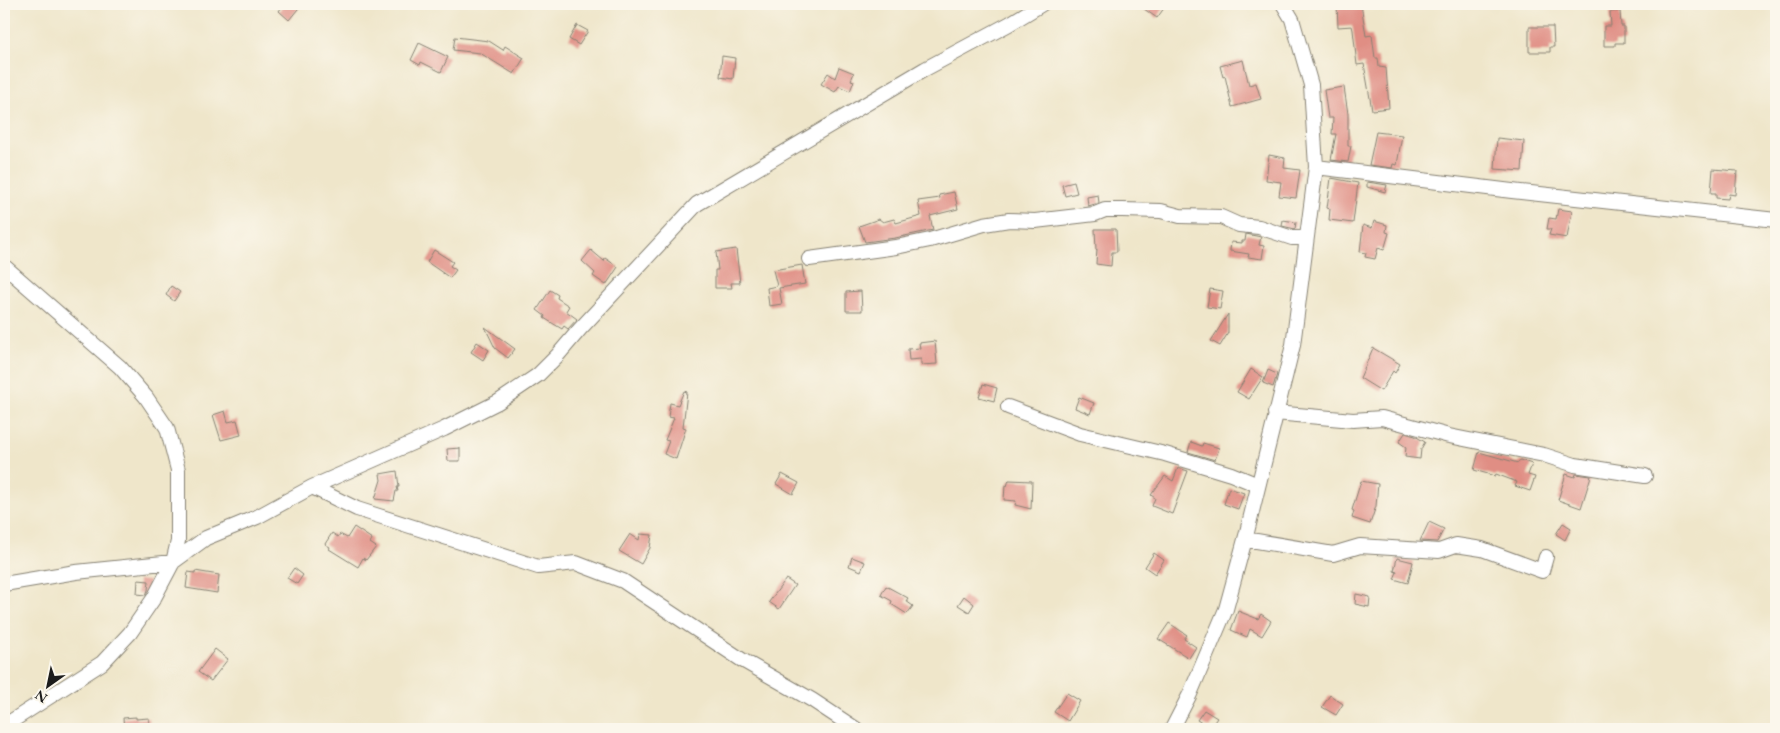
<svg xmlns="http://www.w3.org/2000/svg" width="1780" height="733" font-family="'EB Garamond',serif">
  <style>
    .building { fill: #e08e84 }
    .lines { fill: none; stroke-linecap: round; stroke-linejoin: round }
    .minor-casing { stroke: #868173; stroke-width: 16 }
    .minor { stroke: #fff; stroke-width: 14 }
  </style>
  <rect width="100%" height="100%" fill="#fbf7ec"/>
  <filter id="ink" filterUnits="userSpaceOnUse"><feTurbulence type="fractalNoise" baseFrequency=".02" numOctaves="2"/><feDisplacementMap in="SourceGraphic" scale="10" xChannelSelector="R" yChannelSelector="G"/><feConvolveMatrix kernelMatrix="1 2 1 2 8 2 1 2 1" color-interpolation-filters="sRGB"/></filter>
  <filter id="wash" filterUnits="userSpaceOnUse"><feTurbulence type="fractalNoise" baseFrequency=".0096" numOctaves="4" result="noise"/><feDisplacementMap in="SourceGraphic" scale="20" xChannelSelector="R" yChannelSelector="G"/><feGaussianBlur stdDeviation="1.12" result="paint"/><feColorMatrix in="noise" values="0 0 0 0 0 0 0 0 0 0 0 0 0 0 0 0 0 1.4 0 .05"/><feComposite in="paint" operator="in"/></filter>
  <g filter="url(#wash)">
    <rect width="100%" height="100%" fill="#efe6ca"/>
    <g id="blocks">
      <path class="building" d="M284,4H302L289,20L279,11Z
        M1137,4H1167L1157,18Z
        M1337,4H1361L1366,36L1372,35L1375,58H1378L1379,67L1386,68L1389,108L1372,110L1364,64L1357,65L1353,30L1352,26L1338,27Z
        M1620,11L1621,26H1624V43H1615V46H1604V26H1611L1610,12Z
        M577,25L588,31L579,45L569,39Z
        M1529,27H1553L1554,47H1550V52H1529Z
        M455,37L489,41L503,50L505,46L524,58L514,74L480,53L453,50Z
        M419,43L448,57L441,72L421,62L420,65L411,60Z
        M722,56L735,58L733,79L720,77Z
        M1243,60L1249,85L1256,83L1261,99L1232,107L1225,76L1223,77L1220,66Z
        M839,67L854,73L851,80L854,81L850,91L839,86L835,92L821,84L828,73L835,78Z
        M1344,87L1348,114V146H1351L1348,162L1331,160L1336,134H1332L1333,118H1328L1324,90Z
        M1376,132L1402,135L1397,165L1393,164L1392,168L1369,165Z
        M1497,138L1524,141L1522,171L1495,169Z
        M1269,155L1285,158L1284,168L1300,170L1296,198L1279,196L1281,182L1266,180Z
        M1713,169L1737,171L1735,195L1729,194L1728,199L1716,198V193H1711Z
        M1331,178L1358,183L1353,223L1329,220L1330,209L1327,208Z
        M1074,182L1077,193L1065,196L1062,185Z
        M1367,182L1387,185L1385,192L1367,187Z
        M954,192L958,209L930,216L933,230L895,238L865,242L859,226L879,219L883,222L894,219L896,223L921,216L918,201L940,198L939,195Z
        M1098,195L1099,203L1088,206L1087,197Z
        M1558,209L1572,211L1567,238L1549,235L1551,229H1547L1549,218L1556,219Z
        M1283,220L1296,222L1295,229L1282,226Z
        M1374,221L1387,225L1386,232L1389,233L1384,250L1378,248L1375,259L1365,257L1366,253L1360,252L1363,225L1372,228Z
        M1095,229H1116L1117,252H1112L1111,266L1096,264L1097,249L1096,250Z
        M1246,234L1261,237L1259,245L1264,246L1262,259L1248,257L1249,254L1230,251L1231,242L1242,243V241H1245Z
        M736,249L740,283H731L732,288H715V270H718L716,252Z
        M434,250L453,262L450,266L456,270L450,278L427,262Z
        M591,250L604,261L605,258L618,267L606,285L593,276L595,273L582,261Z
        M802,265L805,284L779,288L782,304L769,306L767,288L777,286L773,270Z
        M171,286L180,292L174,301L166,295Z
        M1210,289L1223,291L1220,309L1207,307Z
        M550,290L558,295L557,298L569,306L566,311L577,319L568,329L564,326L562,329L544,318L545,316L537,310Z
        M861,291L862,311H846V292Z
        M1228,314V333L1220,346L1211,341Z
        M485,327L515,349L508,358L495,348Z
        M935,341L937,364L921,365V359L909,360L908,349L920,348L919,343Z
        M477,342L489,350L483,360L471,352Z
        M1373,348L1400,364L1395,373L1393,371L1381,391L1360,378Z
        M1251,369L1263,377L1249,399L1237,392Z
        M1268,370L1277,374L1273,387L1263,383Z
        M983,384L997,388L994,401L979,397Z
        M684,391L687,392L683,427L686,428L676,459L664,454L669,441L665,440L674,418L668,417L670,403L678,405Z
        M1079,397L1094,403L1090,414L1075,408Z
        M225,411L228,422L237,420L241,435L221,440L213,415Z
        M1405,433L1415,436L1425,442L1421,449L1420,459L1405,457L1406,447L1399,442Z
        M1191,442L1202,446L1203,443L1219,448L1215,460L1188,452Z
        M460,448V461H448L447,449Z
        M1479,452L1518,463L1520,460L1532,464L1528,475L1535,477L1530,491L1515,486L1517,482L1496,474L1495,476L1474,470Z
        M1178,468L1188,471L1172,514L1152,506L1155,498L1151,495L1165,476L1173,481Z
        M397,471L399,487H397L398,491H396L394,501L375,499L381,480L380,474Z
        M782,474L799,483L793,494L776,484Z
        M1566,474L1575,477L1576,474L1591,476L1581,508L1558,500Z
        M1009,480L1032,481L1031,509L1015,505L1016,501L1004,500L1005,485L1007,486Z
        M1361,481L1378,484L1376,506L1370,524L1352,518L1354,511L1352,510Z
        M1229,488L1244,493L1238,509L1224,504Z
        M1429,522L1444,529L1437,542L1420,541Z
        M1563,523L1571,528L1565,540L1556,534Z
        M354,527L372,539L370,543L376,547L366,560L363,558L358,567L329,549L330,547L325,544L332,533L338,537L340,534L347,538Z
        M630,534L639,540L640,534L652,535L650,548L641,564L619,551Z
        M1154,553L1164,560L1155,574L1145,567Z
        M852,557L865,562L861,571L849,566Z
        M1397,558L1413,562L1408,583L1394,579L1397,572L1394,571Z
        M294,568L303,575L297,584L287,578Z
        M195,571L219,575L217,593L186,588L188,572L195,573Z
        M786,579L795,585L779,609L769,602Z
        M138,580L149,581L148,590L146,595L137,594Z
        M886,586L908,598L906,601L913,606L907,614L891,604L892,601L881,595Z
        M1356,594L1370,597L1369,607L1355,604Z
        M964,596L974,604L969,612L958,605Z
        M1238,611L1258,619L1261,614L1271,621L1262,636L1250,629L1247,637L1231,630Z
        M1169,623L1187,635L1184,639L1196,647L1189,658L1158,639Z
        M215,649L228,659L211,681L198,672Z
        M1067,693L1080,701L1068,721L1054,712Z
        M1330,695L1343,704L1336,715L1322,707Z
        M1204,710L1217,718L1210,728L1197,720Z
        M136,717V719L149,718L150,729H124L123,718Z"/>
    </g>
  </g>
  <g filter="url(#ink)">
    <use href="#blocks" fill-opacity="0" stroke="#868173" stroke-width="1"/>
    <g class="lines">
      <defs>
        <path id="minor" d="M1316,167L1512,191L1776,220
          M809,259L896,247L930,240L984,224L1009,220L1035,221L1095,214L1105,210H1122L1161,211L1180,216L1221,217L1239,225L1259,227L1292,238H1306
          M4,266L120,367L146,397L167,428L178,470V541L173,562L154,598L130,633L102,663L4,726
          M1008,407L1080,434L1165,454L1231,474L1258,485
          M1275,413L1353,420L1382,418L1449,436L1544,455L1575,465L1645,476
          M312,487L357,509L538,567L576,563L623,581L742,660L812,700L856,729
          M1245,539L1333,554L1360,546L1439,551L1456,545L1482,549L1542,571L1546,557
          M4,584L76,572L173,562L206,538L257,517L312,487L444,429L498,402L538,375L557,356L580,329L697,204L925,69L1009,24L1042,4
          M1172,729L1190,694L1226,609L1247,532L1293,345L1316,167L1311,85L1292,19L1283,4"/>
      </defs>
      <use href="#minor" class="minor-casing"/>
      <use href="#minor" class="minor"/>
    </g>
  </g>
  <rect width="1780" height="733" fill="none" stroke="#fbf7ec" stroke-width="20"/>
  <g transform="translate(48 686) rotate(213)" stroke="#fbf7ec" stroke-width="4" paint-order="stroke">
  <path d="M0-4L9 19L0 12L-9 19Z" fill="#1c1c1c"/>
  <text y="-8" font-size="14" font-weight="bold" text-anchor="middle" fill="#1c1c1c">N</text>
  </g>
</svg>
